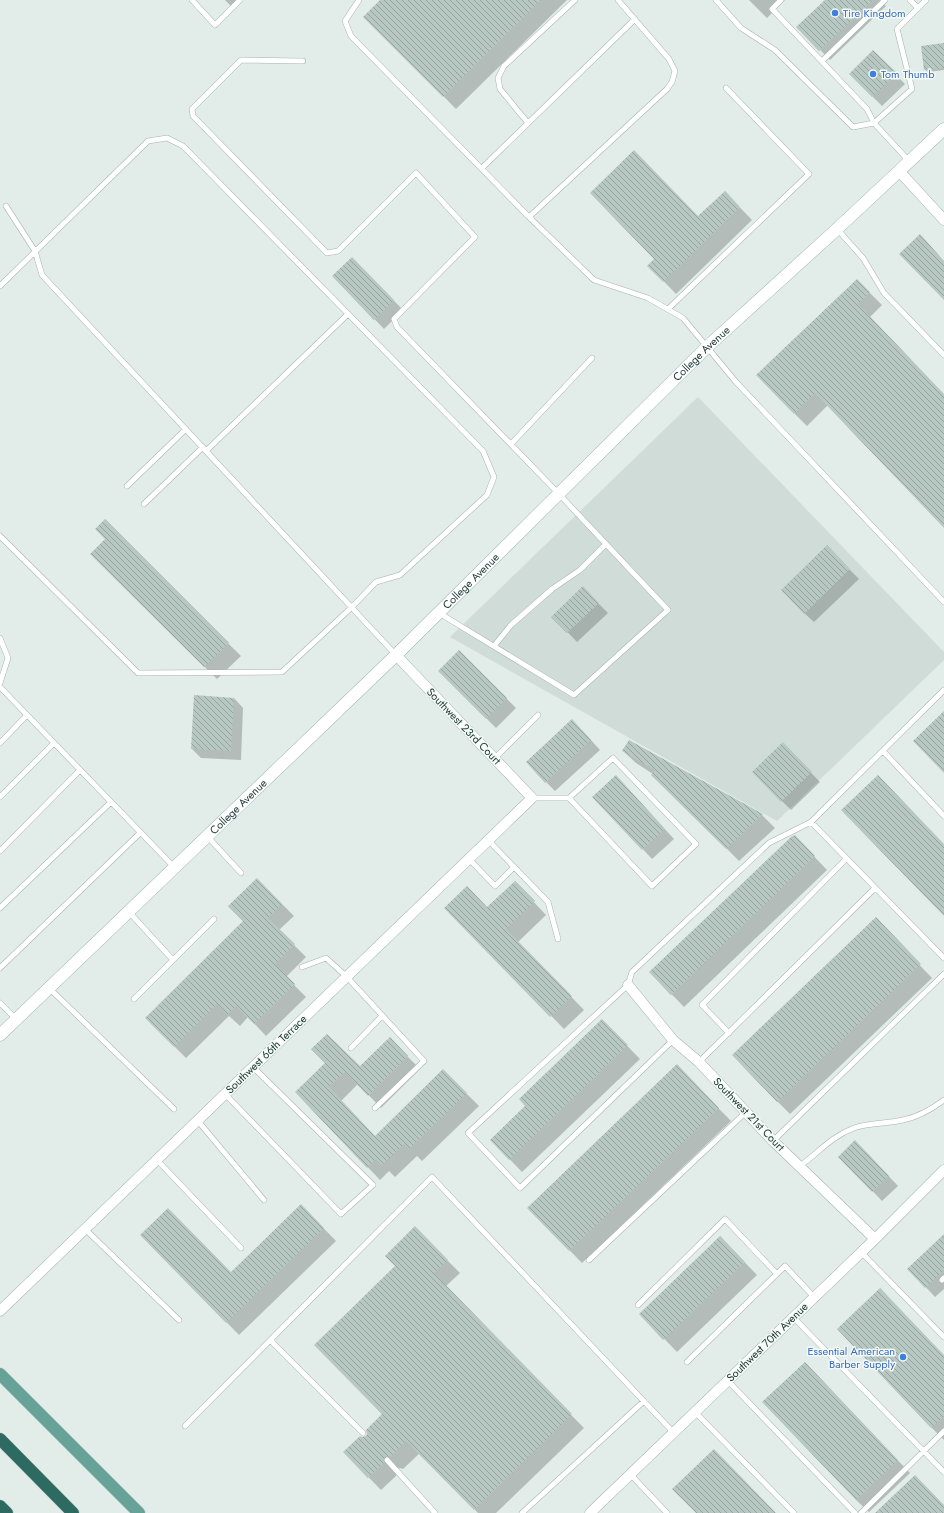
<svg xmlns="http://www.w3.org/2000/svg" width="944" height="1513" font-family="Jost,sans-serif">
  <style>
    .built { fill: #d0dcd7 }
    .shadow { fill: #0003 }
    .building { fill: url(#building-back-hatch) }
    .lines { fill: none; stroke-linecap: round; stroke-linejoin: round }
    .lane-casing { stroke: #a5b4b0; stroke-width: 6 }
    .street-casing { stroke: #a5b4b0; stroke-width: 11 }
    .secondary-casing { stroke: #a0b8b1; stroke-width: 13 }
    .primary-casing { stroke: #c1c9c7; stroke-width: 13 }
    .highway-casing { stroke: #c1c9c7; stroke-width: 13 }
    .lane { stroke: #fff; stroke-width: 5 }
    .street { stroke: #fff; stroke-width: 10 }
    .secondary { stroke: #fff; stroke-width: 12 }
    .primary { stroke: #66a297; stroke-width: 12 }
    .highway { stroke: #2d6a61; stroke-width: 12 }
    .shop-dot { fill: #3f7fe0; stroke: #f3f9f6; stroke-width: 1.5 }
    .labels { text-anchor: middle; stroke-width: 3; stroke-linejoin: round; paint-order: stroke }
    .shop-label { font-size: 11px; fill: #366cbe; stroke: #f3f9f6; text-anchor: start }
    .street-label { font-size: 11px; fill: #223e38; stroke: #f3f9f6 }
  </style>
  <defs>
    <pattern id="building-back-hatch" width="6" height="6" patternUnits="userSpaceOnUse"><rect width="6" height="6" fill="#b7c7c2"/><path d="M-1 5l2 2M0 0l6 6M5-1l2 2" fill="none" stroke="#94a39f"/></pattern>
  </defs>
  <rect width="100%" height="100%" fill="#e2ece8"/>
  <path class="built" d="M698,397L944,652V660L777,821L450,637Z"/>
  <path class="shadow" d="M225,0H237L231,6Z
    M382,0H567L456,109L365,17Z
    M749,0H785L767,18Z
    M826,0H880L886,6L830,60L798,27Z
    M944,44V70L928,72L925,70Z
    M873,51L905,84L882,106L850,74Z
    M725,192L752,220L676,294L649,266Z
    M352,258L403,310L384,329L333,276Z
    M857,280L882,305L870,317L944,395V526L828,405L807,426L794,413Z
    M105,521L241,656L217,679L91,554L106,539Z
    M827,547L859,579L814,622L804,613Z
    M583,588L608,613L577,642L553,617Z
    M459,651L516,708L496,728L439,671Z
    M234,698L243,708L241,760L201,758L192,749Z
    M582,730L600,750L555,791L546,782Z
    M629,741L762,815L775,828L739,861L653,774L636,763L623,751Z
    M783,744L820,782L791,810L782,801Z
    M625,786L674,839L652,859L594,797Z
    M807,849L827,870L684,1007L650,972Z
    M257,879L294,916L279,930L306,957L286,977L306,997L266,1036L248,1017L240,1026L229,1016L186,1058L146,1018L244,921Z
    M515,882L546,915L518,942L584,1010L564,1029L446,908L487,909Z
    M888,932L932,978L790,1114L777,1101Z
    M602,1020L640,1059L522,1172L491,1140L527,1106Z
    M390,1039L420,1069L381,1108L358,1084L341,1101L375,1137L443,1070L479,1106L422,1161L417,1156L395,1177L389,1171L380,1180L296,1092L326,1063L360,1068Z
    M689,1078L731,1121L582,1263L528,1208Z
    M865,1151L898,1186L882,1201L840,1157Z
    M301,1205L336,1241L239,1335L141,1235L231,1273Z
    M415,1228L460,1273L445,1287L584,1428L496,1513H478L420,1453L403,1469L400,1468L396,1470V1476L381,1490L344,1452L362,1438L366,1437L383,1414L397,1266Z
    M944,1236V1289L935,1297L909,1269Z
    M733,1250L757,1275L677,1352L640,1314Z
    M838,1329L944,1356V1440L932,1428Z
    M817,1376L910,1473L869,1512L856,1500Z"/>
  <path class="building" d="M380,0H541L443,97L363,17Z
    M825,0H873L819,51L796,27Z
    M944,43V68L924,70L921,46Z
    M873,50L897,73L872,97L849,74Z
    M634,150L698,216L725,191L740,207L663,282L647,266L654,259L590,193Z
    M920,234L944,261V300L899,254Z
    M352,257L394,300L374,320L332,276Z
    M857,279L870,292L858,304L944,394V528L815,393L794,414L756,375Z
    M105,519L229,643L204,667L90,554L105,539L95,529Z
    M827,545L850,569L804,614L781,590Z
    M583,586L599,603L567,633L551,617Z
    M459,650L507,698L486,719L438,671Z
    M194,695L234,698L231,751L191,749Z
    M944,711V773L913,741Z
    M572,719L591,740L545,783L526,762Z
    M629,740L763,814L726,849L651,775L655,770L622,751Z
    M783,742L812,772L781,802L752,772Z
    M616,775L665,829L642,850L592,797Z
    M878,775L944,844V916L841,810Z
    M795,835L815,856L671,995L649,972L791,837Z
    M257,878L282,904L268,918L295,944L275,964L295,984L254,1024L236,1006L227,1015L217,1004L174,1047L145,1018L243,921L228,906Z
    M515,881L535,901L506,929L572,996L550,1017L444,908L467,886L487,907Z
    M876,917L921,964L777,1102L732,1055Z
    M602,1019L628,1045L509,1160L490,1140L525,1106L519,1099Z
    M327,1034L360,1066L390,1037L408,1056L368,1096L345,1072L329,1087L375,1136L443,1069L467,1093L409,1149L404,1144L382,1165L376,1159L367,1168L295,1092L325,1063L311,1049Z
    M677,1064L719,1108L569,1251L527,1208Z
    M855,1140L889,1176L872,1192L838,1157Z
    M301,1204L324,1228L226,1323L140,1235L168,1208L231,1272Z
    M415,1226L448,1260L434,1273L572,1414L474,1510L406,1441L390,1457L387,1456L384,1457V1463L368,1478L343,1452L360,1436L362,1437L366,1436L367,1434L366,1430L382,1414L314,1345L395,1266L385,1256Z
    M944,1234V1270L925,1288L907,1269Z
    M720,1236L745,1262L663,1340L639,1314Z
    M880,1288L944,1355V1416L931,1428L837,1329Z
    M805,1362L898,1460L856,1500L762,1402Z
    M714,1449L776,1513H696L672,1489Z
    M915,1475L944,1505V1513H875Z"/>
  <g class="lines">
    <defs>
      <path id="lane" d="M192,0L215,25L240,0
        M359,0L345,21L351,36L529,217L594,280L648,298L683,318L736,382L944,602
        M716,0L741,28L775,50L853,127L874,123L867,109L772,9L781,0
        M910,0L918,8
        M303,61L241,60L192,109L193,116L327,253L338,251L416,173L475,237L394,319L397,327L559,494L668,610L574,695L439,613
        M822,61L885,0
        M528,123L500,89L498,78L504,66L575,0
        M909,161L874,123L912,89L897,29L926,0
        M482,168L635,19
        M6,206L35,251L42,275L395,654
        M529,217L667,89L672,82L675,71L669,59L618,0
        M838,230L863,258L884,293L944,355
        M0,286L148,141L167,138L183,146L483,451L494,477L487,495L400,575L376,582L352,607L282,672L138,673L0,536
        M668,309L809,174L726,88
        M511,444L592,358
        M206,451L348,314
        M127,486L186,429
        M144,504L203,447
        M0,638L8,658L0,683
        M494,646L511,625L552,589L580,570L606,544
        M0,687L174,867
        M0,743L27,715
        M883,751L944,816
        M495,758L538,715
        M0,797L54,743
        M532,798H569L613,758L696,844L652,886L569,798
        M811,822L944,958
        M207,836L241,873
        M488,840L548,902L558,939
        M0,851L80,770
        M469,859L495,886L514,867
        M0,908L111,802
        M129,912L173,960
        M302,967L326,958L347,977L424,1061L375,1108
        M0,968L140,833
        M49,988L174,1109
        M134,999L214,919
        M0,1003L16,1019
        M729,1033L702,1005L846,859
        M673,1040L520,1188L468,1133L628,985L632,972L769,843L811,822L944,690
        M351,1048L382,1016
        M699,1062L875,888
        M225,1094L341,1214L373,1185L253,1067
        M198,1121L264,1200
        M773,1141L944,974
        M157,1160L241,1248
        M800,1166C818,1153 832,1136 854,1128C870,1122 887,1124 903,1120C918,1117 932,1109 944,1100
        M85,1229L179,1320
        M861,1252L944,1337
        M589,1260L746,1112
        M942,1280L944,1278
        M638,1305L725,1219L777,1274
        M793,1317L944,1472
        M271,1341L363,1433
        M687,1362L785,1266L814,1297
        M727,1380L855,1513
        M695,1412L794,1513
        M185,1426L432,1177L673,1432
        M387,1460L435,1513
        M630,1474L667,1513
        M522,1513L644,1401
        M861,1513L944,1431"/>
      <path id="street" d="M900,172L944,220
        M628,985L673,1040L699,1062L773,1141L875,1239
        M0,1311L532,798L396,655
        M590,1513L875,1239L944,1170"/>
      <g id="secondary">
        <path id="s1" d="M0,1035L396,655L707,347L837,229L944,129"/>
      </g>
      <path id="primary" d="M0,1374L139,1513"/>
      <path id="highway" d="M0,1439L73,1513
        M0,1506L7,1513"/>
    </defs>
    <use href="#lane" class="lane-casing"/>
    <use href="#street" class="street-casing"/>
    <use href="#secondary" class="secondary-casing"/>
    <use href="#primary" class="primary-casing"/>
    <use href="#highway" class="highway-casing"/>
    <use href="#lane" class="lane"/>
    <use href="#street" class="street"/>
    <use href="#secondary" class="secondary"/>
    <use href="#primary" class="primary"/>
    <use href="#highway" class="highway"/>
  </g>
  <g class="shop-dot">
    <circle cx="835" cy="13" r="4"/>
    <circle cx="873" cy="74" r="4"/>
    <circle cx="903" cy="1357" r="4"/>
  </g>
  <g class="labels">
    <g class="shop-label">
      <text x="843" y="17">Tire Kingdom</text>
      <text x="881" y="78">Tom Thumb</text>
      <text x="895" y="1355" text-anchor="end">Essential American<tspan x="895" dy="13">Barber Supply</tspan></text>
    </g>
    <g class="street-label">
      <text dy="4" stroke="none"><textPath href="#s1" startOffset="978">College Avenue</textPath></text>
      <text dy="4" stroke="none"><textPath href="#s1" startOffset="654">College Avenue</textPath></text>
      <text transform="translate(464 726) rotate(46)" y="4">Southwest 23rd Court</text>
      <text dy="4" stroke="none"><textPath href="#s1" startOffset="330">College Avenue</textPath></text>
      <text transform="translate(266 1054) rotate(-44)" y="4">Southwest 66th Terrace</text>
      <text transform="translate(749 1114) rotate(46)" y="4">Southwest 21st Court</text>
      <text transform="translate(767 1342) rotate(-44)" y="4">Southwest 70th Avenue</text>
    </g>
  </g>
</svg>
